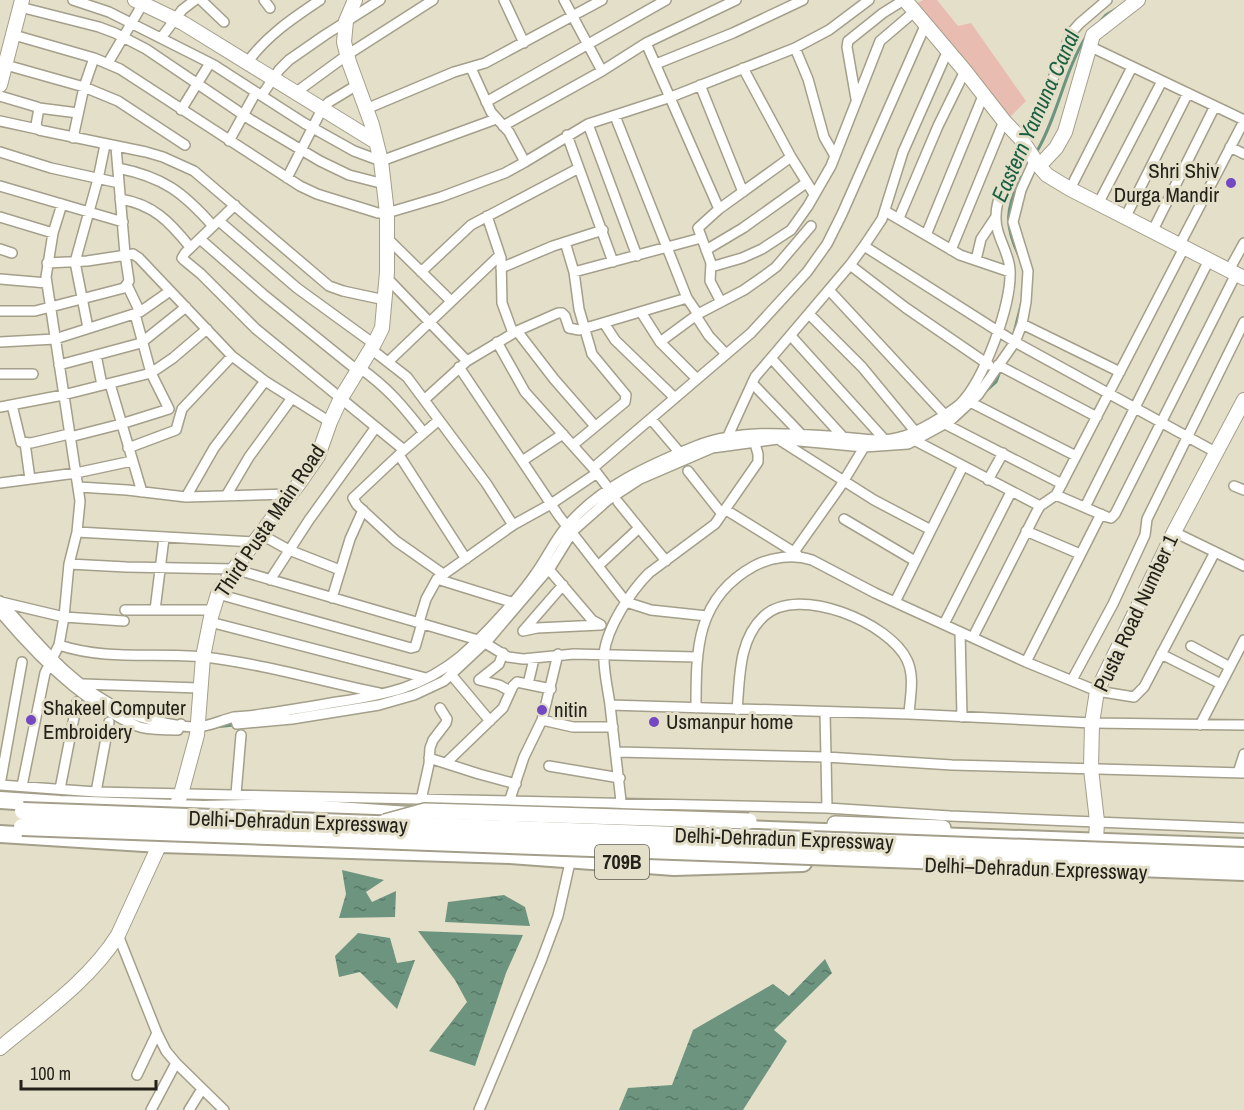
<svg xmlns="http://www.w3.org/2000/svg" width="1244" height="1110" font-family="'Archivo Narrow',sans-serif">
  <style>
    .green { fill: #e9bcb2 }
    .water { fill: url(#water-ripples) }
    .lines { fill: none; stroke-linecap: round; stroke-linejoin: round }
    .stream { stroke: #6c947f; stroke-width: 3 }
    .street-casing { stroke: #a49f8a; stroke-width: 12 }
    .secondary-casing { stroke: #a49f8a; stroke-width: 16 }
    .primary-casing { stroke: #a49f8a; stroke-width: 18 }
    .highway-casing { stroke: #a49f8a; stroke-width: 20 }
    .street { stroke: #fff; stroke-width: 9 }
    .secondary { stroke: #fff; stroke-width: 14 }
    .primary { stroke: #fff; stroke-width: 15 }
    .highway { stroke: #fff; stroke-width: 16 }
    .primary-bridge-casing { stroke: #a49f8a; stroke-width: 18; stroke-linecap: butt }
    .highway-bridge-casing { stroke: #a49f8a; stroke-width: 20; stroke-linecap: butt }
    .primary-bridge { stroke: #fff; stroke-width: 15 }
    .highway-bridge { stroke: #fff; stroke-width: 16 }
    .poi-dot { fill: #7249c2; stroke: #e4dfc9; stroke-width: 2 }
    .labels { text-anchor: middle; stroke-width: 6; stroke-linejoin: round; paint-order: stroke }
    .shield { fill: #e4dfc9; stroke: #5d5a4e; stroke-width: 1.5 }
    .shield-label { font-size: 20px; font-weight: bold; fill: #232119 }
    .poi-label { font-size: 21px; fill: #232119; stroke: #e4dfc9; text-anchor: start }
    .street-label { font-size: 21px; fill: #232119; stroke: #e4dfc9 }
    .water-label { font-size: 22px; font-style: italic; fill: #195f42; stroke: #e4dfc9 }
  </style>
  <defs>
    <pattern id="water-ripples" width="26" height="14" patternUnits="userSpaceOnUse" patternTransform="scale(1.5)"><rect width="26" height="14" fill="#6c947f"/><path d="M2 4q2-2 4 0t4 0M15 11q2-2 4 0t4 0" fill="none" stroke="#587867"/></pattern>
  </defs>
  <rect width="100%" height="100%" fill="#e4dfc9"/>
  <path class="green" d="M923,0H937L958,26L971,23L1026,101L1008,119L916,4Z"/>
  <path class="water" d="M342,870L384,880L366,892L372,902L396,891L395,917L339,918L346,894Z
    M504,895L525,907L530,926L445,922L448,902Z
    M418,931L523,935L506,973L475,1066L429,1051L467,1002L455,980Z
    M358,933L390,938L397,963L415,960L397,1009L360,972L339,977L335,956Z
    M825,959L832,973L774,1030L787,1041L743,1110H619L628,1088L672,1085L693,1030L773,984L789,996Z"/>
  <g class="lines">
    <path class="stream" d="M1098,24L1106,15L1116,9
      M1036,153C1058,116 1064,71 1087,35
      M1020,258C1004,226 1005,208 1022,176
      M1014,333L1021,305
      M986,391L996,382L999,374
      M952,425L969,409
      M214,727L234,725"/>
    <defs>
      <path id="street" d="M73,0L109,12L214,65L304,123L354,151L381,161L496,119
        M201,0L224,22
        M264,0L270,8
        M504,0L524,43
        M564,0L602,71
        M20,7L99,27L115,33L146,49L251,120L320,161L349,175L384,184
        M14,35L94,58L120,69L300,186L317,194L378,213H387L441,197L505,173L525,162L588,124L671,97L795,48L829,30L869,0
        M161,38L182,10L195,0
        M646,43L719,209
        M1089,46L1244,120
        M795,48L808,79L824,137L835,156
        M108,63L145,0
        M247,63C266,36 293,18 320,0
        M656,64L733,33L803,0
        M6,65L84,87L118,101L185,145
        M471,68L491,112L509,132L525,162
        M743,68L791,157L814,194
        M700,85L743,192
        M295,93L347,55L433,0
        M262,95L279,70L289,60L325,35L380,0
        M0,96L37,107L39,108L36,125L39,130L146,152L163,157L194,171L329,286L343,291L385,300
        M856,99L847,47L848,41L883,13L904,0
        M486,102L666,0
        M39,108L78,113
        M366,109L454,72L485,63L602,0
        M181,110L210,63
        M615,116L687,298L698,314
        M0,121L37,129
        M588,124L637,256
        M503,126L602,71L646,43L736,0
        M567,135L613,262
        M73,138L84,87L94,58
        M1021,139L1041,109L1071,33L1080,23L1107,0
        M229,141L256,92
        M1230,147L1244,154
        M0,152L51,168L119,183
        M118,168C163,177 183,192 213,226
        M287,178L322,109L329,102L357,85
        M0,186L123,222
        M1070,189L1132,67
        M120,199C153,204 170,222 190,247
        M1098,204L1162,81
        M235,205L185,253L182,258L184,260L201,274L256,329L404,450
        M885,211L960,255L1010,272
        M487,216L501,258L502,303L513,333
        M0,217L53,233
        M899,218L938,126L965,71
        M1125,218L1188,93
        M219,221L297,288L374,344
        M1152,232L1215,106
        M926,235L983,96
        M387,238L451,301
        M200,239L264,295L358,371
        M565,242L574,272L579,309L592,354L626,395L625,402L573,445
        M864,246L1015,342L1217,453
        M1179,246L1244,121
        M0,249L12,253
        M706,250L743,228L806,183
        M951,250L1004,121
        M976,260L981,239L995,218
        M47,263L87,261L133,254L139,258L232,356L265,381L330,422
        M850,265L906,308L989,365
        M711,267L742,258L762,249L791,230L808,206L831,166L880,41L914,12
        M501,268L553,246L603,230
        M1229,270L1244,243
        M421,272L471,225L579,168
        M574,272L701,238
        M387,278L467,361
        M0,279L47,283
        M127,285L140,312
        M829,290L945,415
        M721,302L710,281L711,263L698,228L719,209L791,157
        M0,311H35L124,288L129,281L125,254L116,147
        M641,312L660,342L697,379
        M809,314L862,367L914,430
        M696,316L709,336L726,354
        M604,323L615,340L675,398
        M1022,324L1120,372
        M88,328L75,262L98,179L105,145
        M517,331L554,379L595,426
        M791,336L884,439
        M0,342L55,339L140,312L170,291
        M497,342L525,392L593,468L609,489
        M660,342L698,314L744,290L764,276L776,267L811,226
        M371,349L407,377L486,483L513,525
        M96,355L102,385
        M771,358L844,438
        M389,361L500,255
        M59,365L141,343L186,307
        M998,365L1097,417
        M459,367L559,516L626,602L651,610L707,616
        M360,368C388,388 403,406 424,433
        M0,374H33
        M752,383L801,434
        M110,384L142,492
        M424,400L467,361L517,331L558,313H562L565,316L569,328L579,330L687,298
        M970,402L1076,456
        M12,405L21,442L31,443L69,434
        M0,407L63,395L151,373L173,358L207,329
        M651,419L680,453
        M439,420L404,450L353,498L357,505L396,541L443,574
        M945,424L1062,484
        M728,436L755,377L850,265L864,246L882,219L903,152L948,50
        M70,437L121,424L169,409L151,373L135,314
        M753,437L758,454V462L715,524L649,573C631,591 607,627 604,654C603,670 608,689 610,705L909,714L1092,723L1244,725
        M912,439L1040,506
        M781,441L874,500L931,530
        M25,443L30,479
        M128,448L176,430L182,409L232,356
        M399,455L466,559
        M522,461L563,434
        M593,468L751,333L807,272L827,244L842,214L925,26
        M688,471L722,514
        M988,480L1003,453
        M0,483L76,473L132,461
        M1234,486L1244,490
        M79,487L127,490L186,497L291,494
        M1056,495L1107,517L1111,518L1115,514L1236,274
        M226,496L249,457L292,398
        M186,497L214,448L265,381
        M618,502L666,561
        M1085,507L1209,260
        M726,510L797,554
        M844,519L915,561
        M1026,531L1080,554
        M77,532L254,542
        M1174,532L1244,566
        M260,534L289,550L340,570
        M794,552L840,487L866,444
        M69,564L126,567L234,569L478,640
        M546,566L592,620L601,625
        M598,566L639,528
        M437,579L511,602
        M270,580L309,520L376,427
        M563,585L523,631L537,628L600,625
        M218,594L411,648L415,647L416,644L422,623
        M332,598L350,539L363,510
        M0,601C37,641 73,689 125,711C143,719 174,726 193,727C207,728 221,720 234,717C243,716 253,716 262,714C285,711 308,707 331,703C381,695 420,690 461,656C485,635 518,599 536,573C547,558 554,541 567,526C600,487 649,465 696,446C741,428 795,434 842,437C863,439 884,443 904,436C918,432 948,414 959,405C984,381 1012,304 1010,270C1009,251 995,236 996,216C996,192 1015,166 1025,145
        M1,602L64,617L124,621
        M895,602L963,466
        M125,610H213
        M155,610L164,538
        M0,612C36,655 84,704 137,726C148,731 165,729 178,730L181,724
        M210,622L426,678
        M419,622L426,599L437,579L513,525L551,504L597,473
        M944,624L1011,492
        M960,632L962,717
        M973,637L1036,513L1040,506L1056,495L1184,248
        M485,643L508,657L523,659L574,654L696,657
        M59,645C107,661 156,652 204,657C263,664 321,681 379,693
        M1191,646L1230,667
        M503,653L499,664L479,680L499,685L510,691
        M1161,654L1221,684
        M1026,662L1101,514
        M454,678L490,721
        M1072,680L1113,604L1145,535L1147,519L1244,322
        M83,684L199,688
        M528,684L534,659
        M610,705L622,810
        M696,708C696,649 696,598 754,566C771,557 793,554 812,560L875,593L1026,662L1097,691L1134,697L1144,687L1215,552
        M737,710C740,678 738,640 764,616C798,584 890,623 907,660C915,677 910,697 909,714
        M235,717L237,724L292,719L379,705L414,695L444,681L489,639L552,565L573,531L608,500L640,479L712,448L778,439L864,447L908,444L950,421L978,395L1015,342L1022,324L1026,302L1028,271L1013,222L1021,190L1035,159
        M542,720L573,727H613
        M1200,725L1244,640
        M617,752L826,757L825,713
        M429,758L479,774L516,784
        M446,763L503,708L513,686L517,682L551,689
        M549,766L620,778
        M1238,773L1244,754
        M0,785L96,792L827,808L950,816L1244,828
        M0,785L22,662
        M22,786L45,673L59,645L64,617L69,564L77,532L80,501L46,277L53,233L62,204
        M60,789L77,702
        M96,792L109,722
        M236,794L241,735
        M421,800L429,764L430,748L433,740L446,723L447,719L440,708
        M509,802L524,757L542,720L558,654
        M827,808L826,757L952,765L1244,773
        M118,935L157,1033L166,1051L176,1063L224,1110
        M137,1075L157,1033
        M151,1110L176,1063
        M189,1110L202,1089
        M479,1110L542,959L558,916L571,858"/>
      <path id="secondary" d="M135,0L183,23L376,142
        M905,0L965,71L1004,121L1021,139L1039,166L1047,175L1070,189L1244,278
        M0,85L22,0
        M1039,166L1056,148L1065,132L1093,35L1138,0
        M172,817L181,794L197,735L203,657L211,617L218,594L234,569L300,482L318,456L330,422L341,398L374,344L382,328L387,272V213L381,161L372,125L349,62L344,42L346,21L355,0
        M1096,842L1097,821L1091,769L1092,723L1097,691L1174,532L1244,400
        M0,1048C41,1014 90,980 118,935L163,837"/>
      <path id="primary" d="M835,824L943,828"/>
      <path id="highway" d="M0,800L60,804L203,809L292,807L410,815
        M603,824L1244,847
        M0,834L160,844L510,855L674,867L803,863"/>
    </defs>
    <use href="#street" class="street-casing"/>
    <use href="#secondary" class="secondary-casing"/>
    <use href="#primary" class="primary-casing"/>
    <use href="#highway" class="highway-casing"/>
    <use href="#street" class="street"/>
    <use href="#secondary" class="secondary"/>
    <use href="#primary" class="primary"/>
    <use href="#highway" class="highway"/>
    <defs>
      <path id="primary-bridge" d="M385,822L425,811L749,821"/>
      <path id="highway-bridge" d="M23,811L1244,856
        M22,827L1244,872"/>
    </defs>
    <use href="#primary-bridge" class="primary-bridge-casing"/>
    <use href="#highway-bridge" class="highway-bridge-casing"/>
    <use href="#primary-bridge" class="primary-bridge"/>
    <use href="#highway-bridge" class="highway-bridge"/>
  </g>
  <g class="poi-dot">
    <circle cx="1231" cy="183" r="6"/>
    <circle cx="542" cy="710" r="6"/>
    <circle cx="31" cy="720" r="6"/>
    <circle cx="654" cy="722" r="6"/>
  </g>
  <g class="labels">
    <rect class="shield" x="595" y="845" width="54" height="34" rx="4.5"/>
    <g class="shield-label">
      <text x="622" y="869">709B</text>
    </g>
    <g class="poi-label">
      <text x="1219" y="178" text-anchor="end">Shri Shiv<tspan x="1219" dy="24">Durga Mandir</tspan></text>
      <text x="43" y="715">Shakeel Computer<tspan x="43" dy="24">Embroidery</tspan></text>
      <text x="554" y="717">nitin</text>
      <text x="666" y="729">Usmanpur home</text>
    </g>
    <g class="street-label">
      <text transform="translate(270 521) rotate(-56)" y="7">Third Pusta Main Road</text>
      <text transform="translate(1136 613) rotate(-65)" y="7">Pusta Road Number 1</text>
      <text transform="translate(298 822) rotate(2)" y="7">Delhi-Dehradun Expressway</text>
      <text transform="translate(784 839) rotate(2)" y="7">Delhi-Dehradun Expressway</text>
      <text transform="translate(1036 869) rotate(2)" y="7">Delhi–Dehradun Expressway</text>
    </g>
    <g class="water-label">
      <text transform="translate(1035 116) rotate(-66)" y="8">Eastern Yamuna Canal</text>
    </g>
  </g>
  <path d="M21 1080v9h135v-9" fill="none" stroke="#232119" stroke-width="3"/>
  <text x="30" y="1080" font-size="18" fill="#232119" stroke="#e4dfc9" stroke-width="4.5" paint-order="stroke">100 m</text>
</svg>
